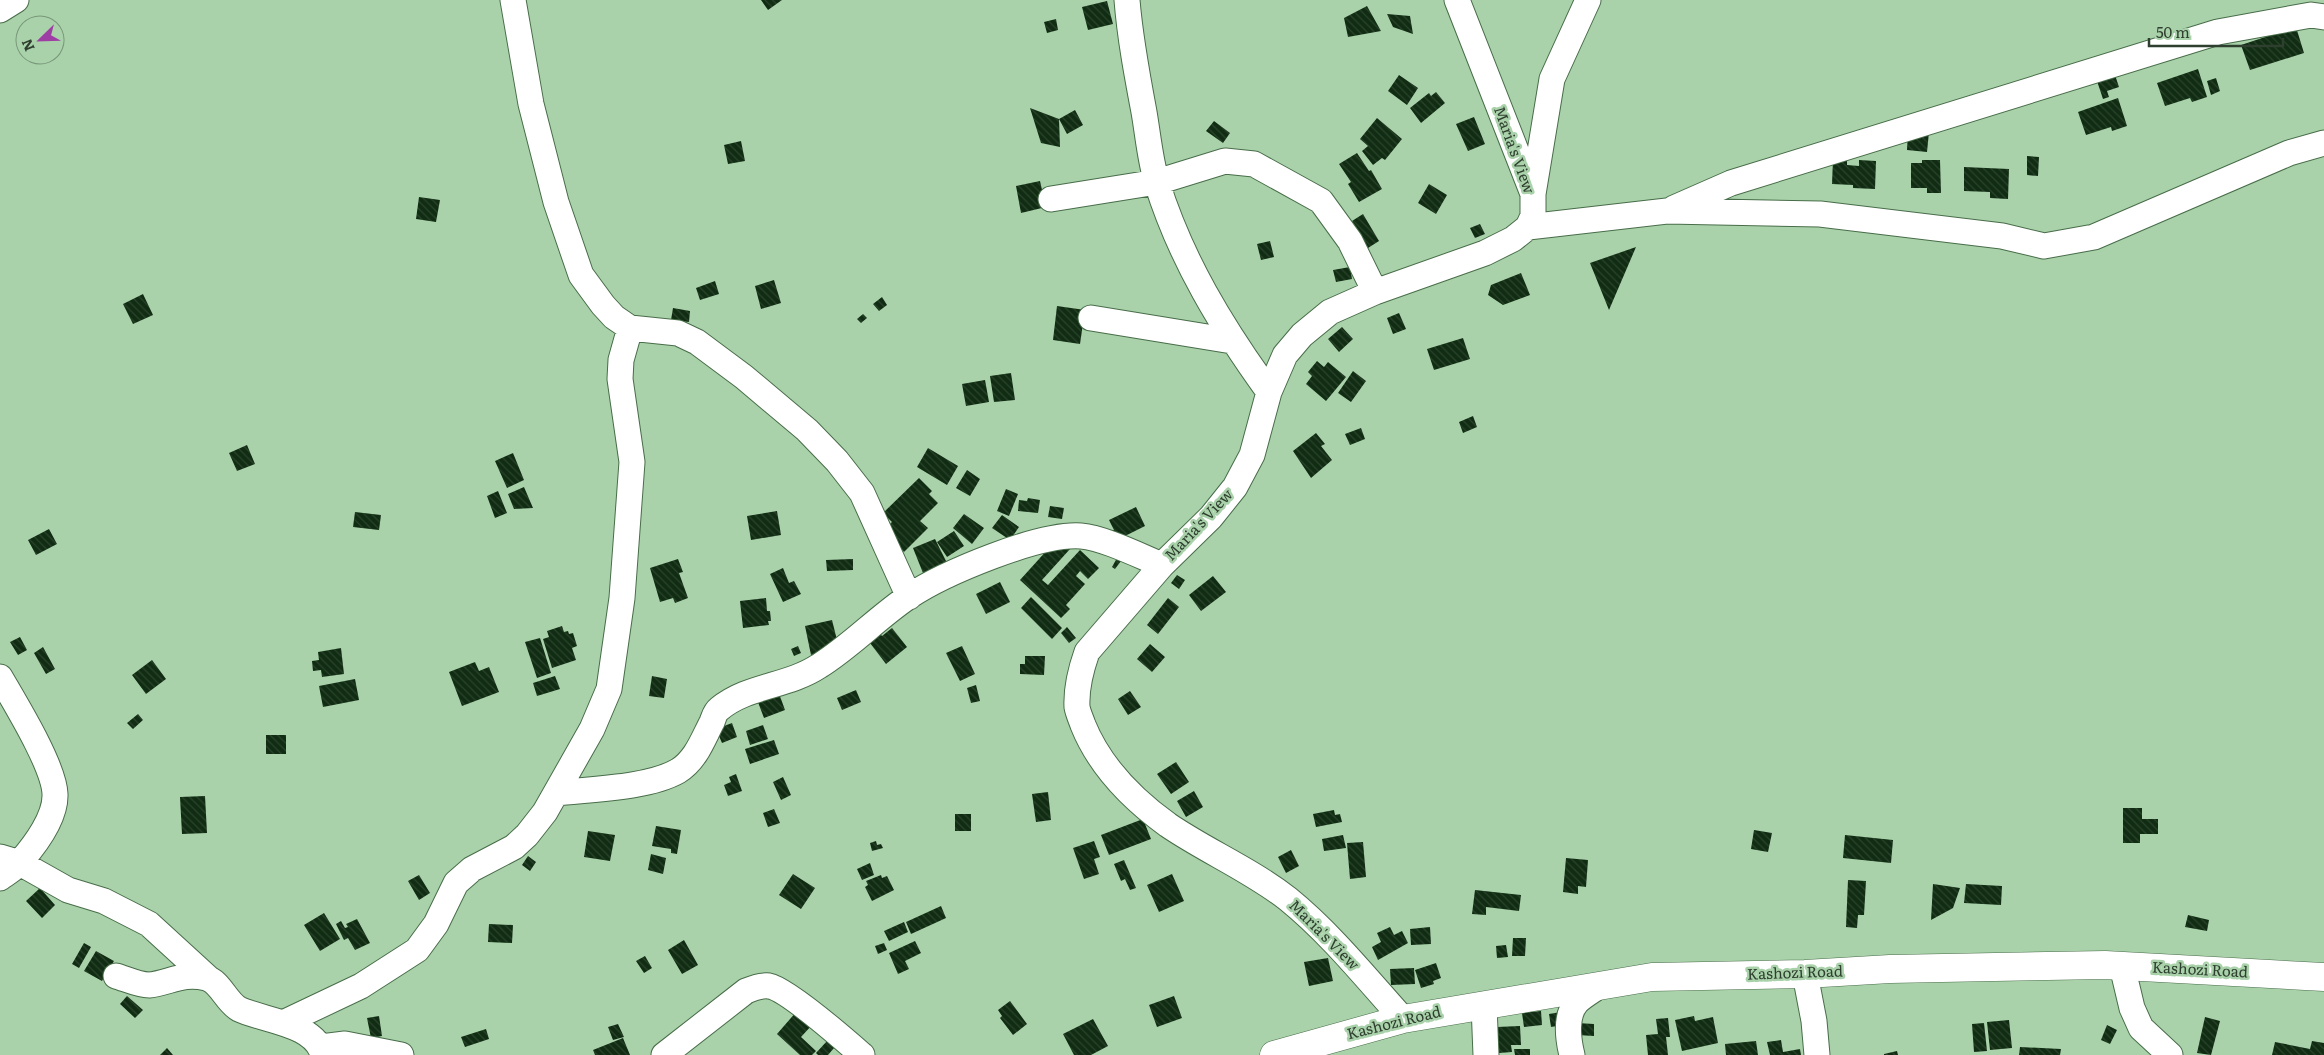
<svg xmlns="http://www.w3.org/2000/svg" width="2324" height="1055" font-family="Literata,serif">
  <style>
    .building { fill: url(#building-back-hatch) }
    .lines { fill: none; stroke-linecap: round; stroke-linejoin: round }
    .minor-casing { stroke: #486d49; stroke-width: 27 }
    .major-casing { stroke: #486d49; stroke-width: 29 }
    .minor { stroke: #fff; stroke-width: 25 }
    .major { stroke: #fff; stroke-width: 28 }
    .labels { text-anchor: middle; stroke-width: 5; stroke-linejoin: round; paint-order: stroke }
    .street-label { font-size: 15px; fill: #2f3f2f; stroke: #a9d2aa }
  </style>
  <defs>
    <pattern id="building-back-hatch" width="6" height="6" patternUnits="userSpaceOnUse" patternTransform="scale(1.25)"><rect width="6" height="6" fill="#102c12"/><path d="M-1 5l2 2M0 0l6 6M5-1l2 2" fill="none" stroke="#2b432c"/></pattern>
  </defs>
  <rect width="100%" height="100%" fill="#a9d2aa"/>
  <path class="building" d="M761,0H782L768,10Z
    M1107,1L1113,24L1088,30L1082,7Z
    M1367,6L1381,31L1348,37L1344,18Z
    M1387,14L1410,16L1413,34L1393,27Z
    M1056,19L1058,30L1047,33L1044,22Z
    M2296,27L2304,53L2250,70L2241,45Z
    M2113,69L2119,87L2107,91L2109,97L2103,99L2095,75Z
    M2198,69L2207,97L2192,102L2190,98L2165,106L2157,83Z
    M1399,75L1418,88L1407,105L1388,91Z
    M2216,78L2220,91L2211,95L2207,81Z
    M1436,92L1445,103L1421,123L1410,108L1429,93L1431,96Z
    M2118,98L2127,126L2112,131L2111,127L2086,135L2078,112Z
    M1030,108L1059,119L1075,110L1083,125L1067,134L1059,119L1060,147L1041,143Z
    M1474,117L1485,144L1468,151L1456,124Z
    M1377,118L1402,139L1385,160L1382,158L1373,165L1362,151L1368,146L1360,139Z
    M1214,121L1230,133L1223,143L1206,131Z
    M1908,130L1929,132L1927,152L1907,150Z
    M741,141L745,161L728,164L724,145Z
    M1357,153L1369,171L1371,170L1382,189L1359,202L1348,184L1351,182L1339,164Z
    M2027,156L2039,157L2038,176L2027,175Z
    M1833,159H1847V165L1859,166V160L1876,161L1875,189L1853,188V185L1832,184Z
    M1922,160H1940L1941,193H1927V188H1911V163H1922Z
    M1964,167L2009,169L2008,199L1990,198V192L1964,191Z
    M1040,181L1046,207L1021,213L1016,186Z
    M1429,184L1447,195L1436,214L1418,203Z
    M419,197L440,200L436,222L416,219Z
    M1363,214L1379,241L1368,248L1352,221Z
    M1480,224L1485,234L1475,238L1470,228Z
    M1270,241L1274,257L1261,260L1257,244Z
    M1636,247L1609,310L1590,263Z
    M1350,267L1352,279L1336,282L1333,270Z
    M1521,273L1530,295L1503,305L1488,295L1491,285Z
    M774,280L781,303L761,309L755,286Z
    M715,281L719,294L700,300L696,288Z
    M143,294L153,315L133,324L123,304Z
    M882,297L887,305L879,311L873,304Z
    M1057,306L1085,310L1080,344L1053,340Z
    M673,308L690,311L689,322L671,320Z
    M1399,313L1406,329L1393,334L1387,318Z
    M863,314L867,318L861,323L857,319Z
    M1342,327L1353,339L1339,352L1328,339Z
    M1463,338L1470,359L1434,370L1427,349Z
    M1317,361L1324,367L1328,362L1346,377L1326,401L1306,384L1312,376L1308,372Z
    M1353,371L1366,381L1351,402L1338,393Z
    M1011,373L1015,400L994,402L990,376Z
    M985,380L989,402L966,406L962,384Z
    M1473,416L1477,427L1463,433L1459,422Z
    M1361,428L1365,439L1350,445L1345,434Z
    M1316,433L1325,444L1321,446L1332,460L1311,478L1293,451Z
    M247,445L255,464L237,471L229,453Z
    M928,448L958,466L947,485L917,467Z
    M513,453L524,480L507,488L495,461Z
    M967,470L980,479L970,496L956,488Z
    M919,478L932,491L929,494L938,503L920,521L928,528L904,552L883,530L892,522L883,513Z
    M524,487L533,508L514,509L508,494Z
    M1006,489L1018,494L1009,516L997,511Z
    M498,491L507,513L495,518L487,496Z
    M1028,498L1040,500L1038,513L1018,511L1019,500L1027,501Z
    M1050,506L1064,508L1062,519L1048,517Z
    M1136,507L1145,526L1115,541L1110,532L1114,530L1109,520Z
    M777,511L781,535L751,540L747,516Z
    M355,512L381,515L379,530L353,527Z
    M964,514L984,528L972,544L953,528Z
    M1002,515L1019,527L1010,540L992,528Z
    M49,529L57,544L36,555L28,540Z
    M954,531L964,546L947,557L937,542Z
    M1058,538L1070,549L1042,580L1048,585L1080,550L1099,568L1088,579L1080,571L1076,576L1085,584L1066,605L1070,609L1061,618L1020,580Z
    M935,539L947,563L923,573L913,548Z
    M1117,558L1121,561L1115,569L1112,567Z
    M678,559L683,572L679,573L688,598L675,603L673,598L660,602L650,568Z
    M853,559V570L827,571L826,560Z
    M783,568L789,583L794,581L801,594L783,602L770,574Z
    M1177,575L1185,580L1179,589L1171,583Z
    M1213,576L1226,592L1201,611L1189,595Z
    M1000,582L1010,602L986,614L976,594Z
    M1031,597L1062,628L1052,639L1021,608Z
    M766,598L767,611H770L771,621H768L769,625L743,628L740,601Z
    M1168,598L1179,607L1158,634L1147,625Z
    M832,620L839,648L811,655L805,626Z
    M562,626L564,632L568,631L569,634L573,633L577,646L572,648L576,660L552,668L543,639L549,637L547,631Z
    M1067,627L1076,638L1069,643L1061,633Z
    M892,628L907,647L886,664L867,639L878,631L882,636Z
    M20,637L27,650L18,655L10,642Z
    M540,638L551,673L537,678L525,642Z
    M1150,644L1165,657L1152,672L1137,659Z
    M798,646L801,653L794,656L791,649Z
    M962,646L975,674L960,681L946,653Z
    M43,647L55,669L46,674L34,653Z
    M341,648L344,674L322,677L321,670L313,671L312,661L319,660L318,652Z
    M1025,656H1045L1044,675L1020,674V664H1025Z
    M152,660L166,679L146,694L132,675Z
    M475,662L479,671L489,667L499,692L462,706L449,672Z
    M555,676L560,689L537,696L533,683Z
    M652,676L667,679L664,698L649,696Z
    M355,679L359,700L323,707L319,686Z
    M976,685L980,701L971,703L967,688Z
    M777,688L785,710L764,718L756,697Z
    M856,690L861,702L842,710L837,698Z
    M1130,691L1141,707L1128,715L1118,699Z
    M138,714L143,720L133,729L127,723Z
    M732,723L737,737L722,743L716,729Z
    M763,725L768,739L750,745L746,731Z
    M266,735H286V754H266Z
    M774,740L779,754L750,764L745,749Z
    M1176,762L1189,782L1171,794L1157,774Z
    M736,774L742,791L728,796L724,785L731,782L729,777Z
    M783,777L791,795L781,800L773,782Z
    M1194,791L1203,807L1186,817L1177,801Z
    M1048,792L1051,820L1036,822L1032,794Z
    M205,796L207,833L182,834L180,797Z
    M2123,808H2142V819H2158V834H2140V843H2123Z
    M774,809L780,823L768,827L763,813Z
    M1334,810L1335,815L1340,814L1342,822L1316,827L1313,814Z
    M955,814H971V831H955Z
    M1143,819L1151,839L1109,855L1101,835Z
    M656,826L681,830L677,854L671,853V849L652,846Z
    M1754,830L1772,833L1768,852L1751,849Z
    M588,831L615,835L610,861L584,857Z
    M1343,835L1346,848L1324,851L1322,839Z
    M1845,835L1893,840L1891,863L1843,858Z
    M876,841L877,845L881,844L883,848L872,851L870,843Z
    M1094,841L1100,857L1094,859L1099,874L1084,879L1073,848Z
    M1363,842L1366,877L1350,879L1347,843Z
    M1291,850L1299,866L1286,873L1278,857Z
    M651,854L666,858L663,874L648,870Z
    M528,856L536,862L530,871L522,865Z
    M1566,858L1588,860L1586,887L1578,886V894L1563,892Z
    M1124,860L1136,888L1130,890L1125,879L1121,881L1114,864Z
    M870,863L874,875L862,880L857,869Z
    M793,874L815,888L801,909L779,895Z
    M1172,874L1184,901L1159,912L1147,885Z
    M419,875L430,893L419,900L408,881Z
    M881,875L882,878L887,876L894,890L872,901L865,887L868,885L866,881Z
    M1848,880L1866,881L1864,915H1858L1857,928L1846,927Z
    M1933,884L1960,888L1953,908L1931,920Z
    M1966,884L2002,886L2001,905L1964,903Z
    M40,888L55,905L42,918L26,901Z
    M1475,890L1521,895L1519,911L1486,907V915L1472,914Z
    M941,906L946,918L911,934L906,922Z
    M324,913L340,939L320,951L304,925Z
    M2188,915L2209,920L2207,931L2185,927Z
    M357,919L370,943L355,950L348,938L344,940L336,924L341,921L345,928L348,927L346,924Z
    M904,922L908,932L889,941L884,931Z
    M489,924L513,925L512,943L488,942Z
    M1390,927L1394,935L1402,931L1408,943L1378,960L1372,947L1381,942L1377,933Z
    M1430,927L1431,944L1411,945L1410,929Z
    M1513,938H1526L1525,956H1512Z
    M684,940L698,965L682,974L668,950Z
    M915,941L921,953L905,961L909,969L898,974L889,953Z
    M84,943L91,947L79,968L72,964Z
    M884,943L887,950L878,954L875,946Z
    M1506,945L1508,957L1497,958L1496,946Z
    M96,951L114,961L102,981L84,971Z
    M645,956L652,968L644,973L636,961Z
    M1328,958L1333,981L1309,986L1304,962Z
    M1436,963L1441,978L1433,981L1434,984L1421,988L1415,970Z
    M1414,968L1415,984L1391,985L1390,969Z
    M127,996L143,1010L135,1018L120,1004Z
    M1174,996L1182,1018L1157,1027L1149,1005Z
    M1010,1001L1027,1024L1013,1035L1000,1018L1002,1016L998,1010Z
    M797,1011L812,1025L801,1037L816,1051L812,1055H800L777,1034Z
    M1541,1011L1542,1025L1524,1027L1522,1013Z
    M1561,1012L1563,1025L1551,1027L1549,1014Z
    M379,1016L382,1036L371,1038L367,1018Z
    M1694,1016L1695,1021L1713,1017L1718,1043L1682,1051L1675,1020Z
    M2205,1017L2220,1021L2211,1055L2197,1053Z
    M1668,1018L1670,1037H1666L1668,1055H1648L1646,1035L1658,1034L1656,1019Z
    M1093,1019L1108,1046L1091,1055H1074L1063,1034Z
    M2009,1020L2012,1048L1990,1050L1987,1022Z
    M1577,1023L1594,1024V1036L1577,1035Z
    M1984,1023L1987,1051L1974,1052L1972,1024Z
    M618,1024L624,1037L613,1040L608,1027Z
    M2107,1025L2117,1030L2110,1044L2101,1040Z
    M1520,1026L1521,1045H1511L1512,1052L1499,1053L1497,1027Z
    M486,1029L489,1039L465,1047L461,1037Z
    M623,1038L630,1055H595L593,1050Z
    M1781,1040L1783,1052L1800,1049L1801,1055H1770L1767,1042Z
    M827,1041L834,1048L828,1055H818L816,1053Z
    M1756,1041L1758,1055H1726L1725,1044Z
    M2312,1041L2324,1043V1055H2272L2275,1042L2310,1049Z
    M2020,1047L2061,1049L2060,1055H2019Z
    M167,1048L173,1055H160Z
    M1514,1049H1530V1055H1515Z
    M1897,1051L1898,1055H1884V1054Z"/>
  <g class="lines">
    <defs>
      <path id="minor" d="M513,0L531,104L556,202L581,275L603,305L614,317L630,328L678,333L697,342L744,377L807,430L837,461L862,493L909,597
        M1127,0C1130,38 1137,75 1144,112C1148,135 1150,160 1157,183C1181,260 1222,327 1269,392
        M0,10L16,0
        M1533,194L1552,79L1588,0
        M1051,199L1157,182L1225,161L1254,164L1321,201L1350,241L1375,292
        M1674,208L1731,183L2218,32L2311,15L2324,17
        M1528,227L1667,211L1820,214L2002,236L2044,246L2094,237L2289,153L2324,143
        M1091,318L1232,341
        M0,677C15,703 54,766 55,794C56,817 35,845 21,861C16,868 7,873 0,878
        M556,793C591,789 648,788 678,771C696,760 703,739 712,722C714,717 715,712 719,709C748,685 787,687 819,666C851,646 877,618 908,597C944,573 1039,533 1081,536C1104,538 1140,556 1162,565
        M0,857L20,863L68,890L104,901L149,924L208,978
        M2122,966L2132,1008L2141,1028L2170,1055
        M1805,974L1814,1021L1817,1055
        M116,976C126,979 139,985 149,985C169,983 183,972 206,978C220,981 226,1002 239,1009C264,1021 315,1023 323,1055
        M1484,1005L1486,1055
        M1403,1019C1366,978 1331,934 1288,899C1251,870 1206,851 1168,825C1132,799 1100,767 1083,725C1081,719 1078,713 1077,707C1076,688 1081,669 1087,652L1162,565L1211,517L1235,487L1252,455L1269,392L1285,355L1302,335L1330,312L1375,292L1485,253L1513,239L1528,227L1533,216V194L1457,0
        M283,1023L361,986L417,950L436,924L456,883L472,869L514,847L527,835L545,812L592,729L609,689L622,598L632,462L620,379L621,360L630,328
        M321,1047L345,1044L401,1055
        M664,1055L746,991C753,988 761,985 769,986C787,989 846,1041 862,1055
        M1572,1055C1568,1039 1565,1015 1577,1002C1583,996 1592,991 1599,986"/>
      <path id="major" d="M1274,1055L1403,1019L1652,977L1805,974L1890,969L2105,965L2324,977"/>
    </defs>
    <use href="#minor" class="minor-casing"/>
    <use href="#major" class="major-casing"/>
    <use href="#minor" class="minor"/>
    <use href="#major" class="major"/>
  </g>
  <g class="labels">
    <g class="street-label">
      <text transform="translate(1514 150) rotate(70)" y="5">Maria's View</text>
      <text transform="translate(1199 525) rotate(-47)" y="5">Maria's View</text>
      <text transform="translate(1324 935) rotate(45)" y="5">Maria's View</text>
      <text transform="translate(2200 970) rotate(3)" y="5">Kashozi Road</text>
      <text transform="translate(1795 973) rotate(-2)" y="5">Kashozi Road</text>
      <text transform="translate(1394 1023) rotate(-14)" y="5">Kashozi Road</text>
    </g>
  </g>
  <g transform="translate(40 40) rotate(247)"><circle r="24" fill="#a9d2aa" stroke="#789779"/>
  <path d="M0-4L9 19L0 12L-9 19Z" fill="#9e3da4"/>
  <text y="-8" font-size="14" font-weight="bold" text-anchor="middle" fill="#2f3f2f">N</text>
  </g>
  <path d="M2149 38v8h134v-8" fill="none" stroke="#2f3f2f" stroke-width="2.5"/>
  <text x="2156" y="38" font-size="15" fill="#2f3f2f" stroke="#a9d2aa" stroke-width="4" paint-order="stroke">50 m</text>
</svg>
